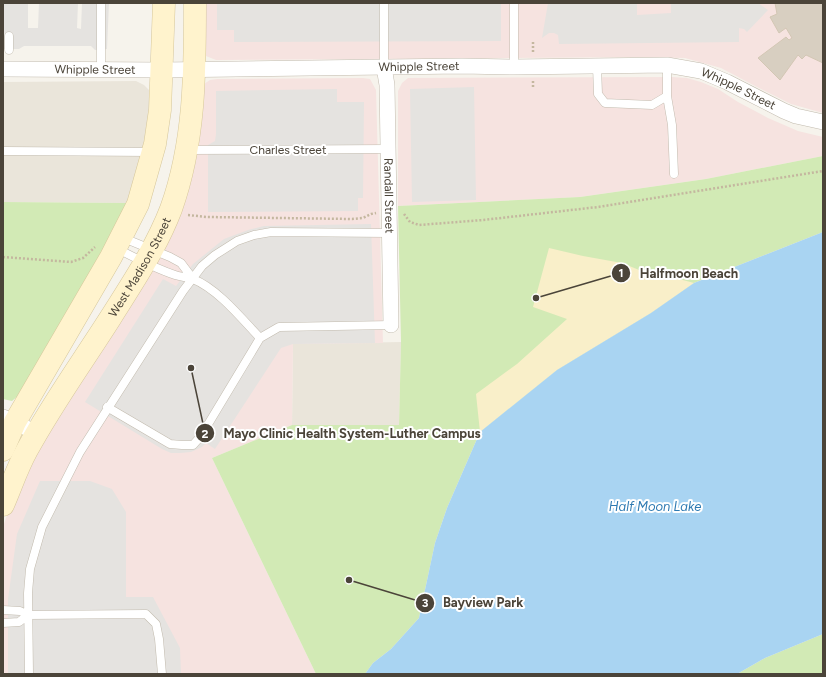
<svg xmlns="http://www.w3.org/2000/svg" width="826" height="677" font-family="Figtree,sans-serif">
  <style>
    .residential { fill: #eae5da }
    .medical { fill: #f6e3e0 }
    .green { fill: #d2eab5 }
    .sand { fill: #f9efc9 }
    .parking { fill: #e5e3e0 }
    .water { fill: #a9d4f2 }
    .building { fill: #d8cfc1; stroke: #d3c7b4 }
    .lines { fill: none; stroke-linecap: round; stroke-linejoin: round }
    .service-casing { stroke: #c2bbae; stroke-width: 9 }
    .minor-casing { stroke: #c2bbae; stroke-width: 16 }
    .secondary-casing { stroke: #d6c79b; stroke-width: 23 }
    .path { stroke: #c4b79f; stroke-width: 2.5; stroke-dasharray: 2 2; stroke-linecap: butt }
    .service { stroke: #fff; stroke-width: 8 }
    .minor { stroke: #fff; stroke-width: 15 }
    .secondary { stroke: #fff3cd; stroke-width: 22 }
    .labels { text-anchor: middle; stroke-width: 4; stroke-linejoin: round; paint-order: stroke }
    .street-label { font-size: 12px; fill: #4b4439; stroke: #fff }
    .water-label { font-size: 13px; font-style: italic; fill: #2e7ab2; stroke: #fff }
    .leader { fill: none; stroke: #4b4439; stroke-width: 1.5 }
    .callout-dot { fill: #4b4439; stroke: #fff; stroke-width: 1.5 }
    .mark-label { font-size: 12px; text-anchor: middle; font-weight: bold; fill: #fff }
    .callout-label { font-size: 13px; text-anchor: middle; font-weight: bold; fill: #4b4439; stroke: #fff; stroke-width: 4; stroke-linejoin: round; paint-order: stroke }
  </style>
  <rect width="100%" height="100%" fill="#f6f3ec"/>
  <path class="residential" d="M136,81L144,85L149,90V108L146,139L127,203L3,202V82Z
    M401,342L399,425H292L293,344Z"/>
  <path class="medical" d="M203,3H823V113L791,104L757,87L721,68L685,58L645,57L216,60L206,56L203,51Z
    M672,77L687,78L701,82L718,89L738,102L768,118L798,131L823,137V156L706,179L580,197L398,206V91L402,83L408,78Z
    M363,78L370,79L376,90L383,343L293,344L292,425L212,458L316,674H3V527L9,509L40,446L145,283L204,84L210,80L217,79Z"/>
  <path class="green" d="M823,156V232L694,283L651,313L557,370L480,432L447,508L435,543L419,618L391,649L373,663L365,674H316L212,458L292,425H399L401,342L398,206L580,197L706,179Z
    M3,202L127,203L122,218L20,394L12,401L3,399Z
    M823,634V674H737L765,658Z"/>
  <path class="sand" d="M549,248L583,256L622,263L661,279H679L694,283L651,313L557,370L480,432L476,394L517,364L567,319L533,307Z"/>
  <path class="parking" d="M3,3H28V28H38L39,3H78L77,28L81,29L82,3H109L107,49L95,50L91,46H24L19,49H3Z
    M217,3H501V41L234,42V30H217Z
    M548,3H637V15L671,13V4L674,3H758L768,10L747,32L744,29L739,28V42L559,44L558,35L554,33H549L542,38Z
    M474,87L476,200L412,202L410,89Z
    M337,89V102H364L363,198H358V211L208,212V145L215,141L216,134V91Z
    M371,224L375,343L293,344L281,348L215,449L206,443L202,447L191,452L180,453H171L162,449L85,402L163,279L176,286L193,264L224,239L248,230L264,226Z
    M40,481H90L112,489L126,512V597H153L180,648L181,674H8V599L17,534Z"/>
  <path class="water" d="M823,232V634L765,658L737,674H365L373,663L391,649L419,618L435,543L447,508L480,432L557,370L651,313L694,283Z"/>
  <path class="building" d="M775,3H823V63L806,55L802,59L798,55L780,80L758,58L786,37L789,40L792,38L786,28L779,33L770,17L777,14Z"/>
  <g class="lines">
    <defs>
      <path id="service" d="M384,3V67
        M9,36V50
        M597,66L598,94L605,103L652,105L667,96V65
        M514,67V3
        M101,68V3
        M667,96L672,125L674,174
        M187,150L388,149
        M3,151L152,152
        M121,237L170,257L181,263L193,279
        M116,248C135,258 154,268 175,275C181,277 187,277 193,279C218,289 242,319 260,338
        M107,407L170,444L182,445H193L201,436L260,338L279,327L391,325
        M3,610L20,611L28,615L146,614L156,624L159,639L162,674
        M3,623L19,622L28,615
        M29,674L28,593L30,569L42,527L80,452L183,291L202,266L215,255L237,241L254,235L271,232L389,233"/>
      <g id="minor">
        <path id="s1" d="M384,67L387,85L391,325"/>
        <path id="s2" d="M3,69L162,70L462,66L514,67L667,65L701,71L727,82L784,111L796,116L823,122"/>
        <path d="M3,417L37,433"/>
      </g>
      <g id="secondary">
        <path d="M3,450L15,422L111,257L138,204L155,144L160,110L164,3"/>
        <path id="s3" d="M3,505C11,487 17,468 27,450C52,404 83,361 111,317C133,282 156,248 171,209C195,142 195,73 195,3"/>
      </g>
    </defs>
    <use href="#service" class="service-casing"/>
    <use href="#minor" class="minor-casing"/>
    <use href="#secondary" class="secondary-casing"/>
    <path class="path" d="M533,42V54
      M533,81V87
      M404,214L410,222L419,225L483,220L598,207L823,171
      M188,215L207,217L352,219L363,218L371,214L376,213
      M3,257L71,262L83,258L95,247"/>
    <use href="#service" class="service"/>
    <use href="#minor" class="minor"/>
    <use href="#secondary" class="secondary"/>
  </g>
  <g class="labels">
    <g class="street-label">
      <text dy="4" stroke="none"><textPath href="#s2" startOffset="416">Whipple Street</textPath></text>
      <text dy="4" stroke="none"><textPath href="#s2" startOffset="92">Whipple Street</textPath></text>
      <text dy="4" stroke="none"><textPath href="#s2" startOffset="740">Whipple Street</textPath></text>
      <text x="288" y="154">Charles Street</text>
      <text dy="4" stroke="none"><textPath href="#s1" startOffset="129">Randall Street</textPath></text>
      <text dy="4" stroke="none"><textPath href="#s3" startOffset="275">West Madison Street</textPath></text>
    </g>
    <g class="water-label">
      <text x="655" y="511">Half Moon Lake</text>
    </g>
  </g>
  <path class="leader" d="M536 298L621 273M191 368L205 433M349 580L425 603"/>
  <g class="callout-dot">
    <circle cx="536" cy="298" r="4"/>
    <circle cx="191" cy="368" r="4"/>
    <circle cx="349" cy="580" r="4"/>
    <circle cx="621" cy="273" r="10"/>
    <circle cx="205" cy="433" r="10"/>
    <circle cx="425" cy="603" r="10"/>
  </g>
  <g class="mark-label">
    <text x="621" y="277">1</text>
    <text x="205" y="438">2</text>
    <text x="425" y="607">3</text>
  </g>
  <g class="callout-label">
    <text x="689" y="278">Halfmoon Beach</text>
    <text x="352" y="438">Mayo Clinic Health System-Luther Campus</text>
    <text x="483" y="607">Bayview Park</text>
  </g>
  <rect width="826" height="677" fill="none" stroke="#4b4439" stroke-width="8"/>
</svg>
